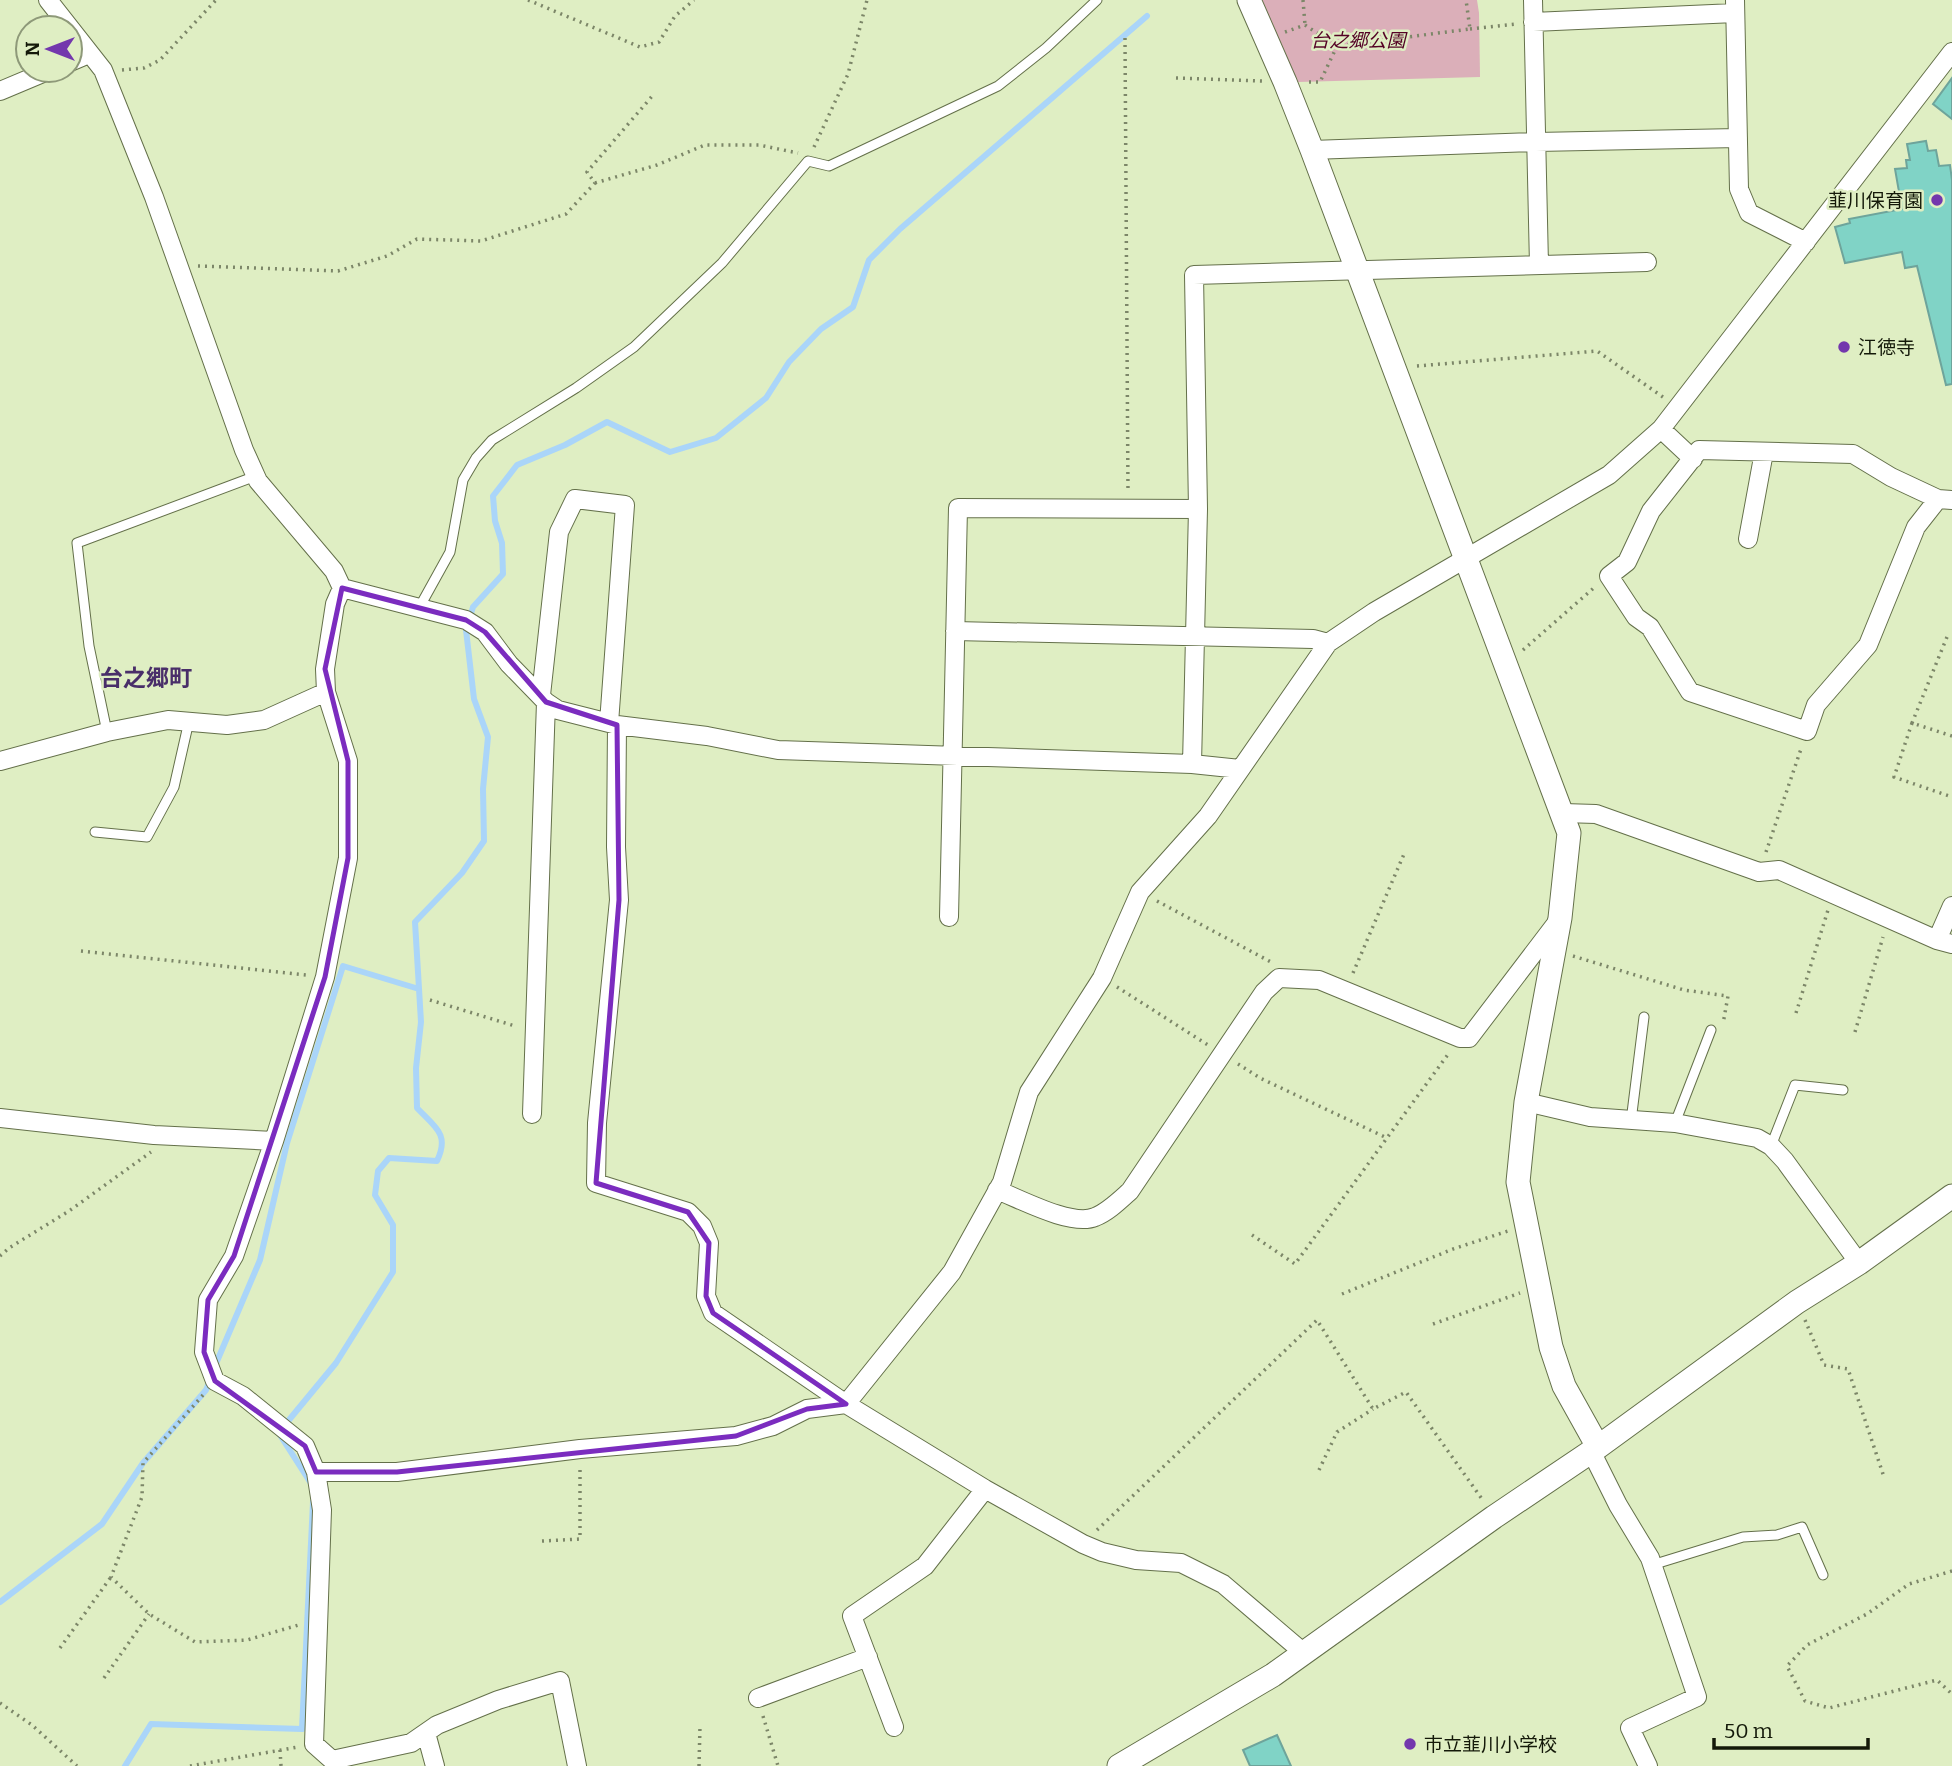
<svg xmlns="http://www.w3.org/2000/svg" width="1952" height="1766" font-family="Bitter,'Noto Sans JP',serif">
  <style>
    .green { fill: #dbafb9 }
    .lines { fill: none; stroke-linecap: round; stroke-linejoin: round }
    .stream { stroke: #aad5f9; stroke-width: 6 }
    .building { fill: #80d3c6; stroke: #6ea49b; stroke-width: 2 }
    .service-casing { stroke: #64704a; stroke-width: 11 }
    .minor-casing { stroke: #64704a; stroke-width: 20 }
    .tertiary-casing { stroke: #64704a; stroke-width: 25 }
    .path { stroke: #7c8668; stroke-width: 3.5; stroke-dasharray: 2 5; stroke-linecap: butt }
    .service { stroke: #fff; stroke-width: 9 }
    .minor { stroke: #fff; stroke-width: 18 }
    .tertiary { stroke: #fff; stroke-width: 23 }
    .marked { fill: none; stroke: #7b2cbf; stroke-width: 5; stroke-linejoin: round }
    .poi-dot { fill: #7337ad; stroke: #dfeec3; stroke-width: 2.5 }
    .labels { text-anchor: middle; stroke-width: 5; stroke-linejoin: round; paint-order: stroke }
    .park-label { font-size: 19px; font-style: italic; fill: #540225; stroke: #dfeec3 }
    .poi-label { font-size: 19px; fill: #141909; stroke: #dfeec3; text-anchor: start }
    .quarter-label { font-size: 23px; font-weight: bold; fill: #492e69; stroke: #dfeec3 }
  </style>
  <rect width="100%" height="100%" fill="#dfeec3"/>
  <path class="green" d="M1262,0H1477L1479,13L1480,77L1298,82Z"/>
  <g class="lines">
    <path class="stream" d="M215,1366L260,1260L287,1143L343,966L419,989
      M284,1426L336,1363L393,1272V1225L375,1195L378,1171L389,1158L437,1161C450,1134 435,1127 417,1108L416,1068L421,1022L415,922L462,873L484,841L483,789L488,737L474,699L466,630L473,607L503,574L502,543L495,521L493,496L517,465L565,445L607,422L670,452L716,438L766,398L789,362L821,329L853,307L869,260L900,229L1147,16
      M280,1435L312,1485
      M0,1602L102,1524L143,1463L206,1390L210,1380
      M125,1766L151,1724L302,1729L313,1502"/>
  </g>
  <path class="building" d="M1952,78V119L1933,104Z
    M1926,141L1928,151L1936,150L1939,166L1950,165L1952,180V384L1946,385L1917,266L1905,268L1902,252L1845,263L1835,227L1850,223L1849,219L1902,209L1895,169L1907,168L1906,160H1910L1907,144Z
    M1277,1735L1291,1766H1250L1243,1750Z"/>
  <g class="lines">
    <defs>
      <path id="service" d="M419,608L450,552L463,480L476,458L492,440L576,388L634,347L722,263L808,161L829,166L998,86L1046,48L1097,0
        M107,732L89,646L77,543L256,476
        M95,832L147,837L174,787L189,721
        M1631,1121L1644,1017
        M1675,1123L1711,1030
        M1771,1146L1795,1085L1843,1090
        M1652,1565L1743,1537L1777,1535L1802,1527L1823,1575"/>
      <path id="minor" d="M48,0L103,70L154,197L244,450L258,481L334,571L342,588L335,604L325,669L326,692L348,761V858L325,977L274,1141L234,1256L208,1300L204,1352L215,1381L243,1396L305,1446L316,1472L322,1510L314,1744L332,1760L411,1743L437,1725L498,1700L560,1681L577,1766
        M1533,0L1539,265
        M1735,0L1739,189L1749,213L1806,242
        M1533,22L1735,13
        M70,62L89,54
        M0,91L50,70
        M1312,150L1536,142L1738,138
        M1661,429L1693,459
        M1938,499L1916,527L1868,645L1816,705L1807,731L1690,692L1650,627L1636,617L1609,576L1627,562L1651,511L1699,450L1853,454L1891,477L1938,499L1952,500
        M1748,539L1764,452
        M342,588L466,620L485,632L509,664L546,702L558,710L617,725L707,736L778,750L1192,764L1240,769
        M955,631L1313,639L1328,643
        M541,695L559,532L575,499L625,505L609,723
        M617,725L616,847L619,900L597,1123L596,1183L688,1212L702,1226L709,1243L706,1296L713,1313L846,1404L985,1489L1083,1544L1102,1552L1136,1560L1181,1563L1223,1584L1304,1653
        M0,761L107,732L168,720L227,725L264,720L326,692
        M1192,764L1198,509L1194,275L1647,262
        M1563,813L1596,814L1759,872L1779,870L1937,940L1952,944
        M949,917L958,508L1198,509
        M1937,940L1952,906
        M1526,1102L1590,1117L1675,1123L1757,1138L1771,1146L1785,1161L1859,1263
        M532,1114L546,702
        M0,1118L154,1135L274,1141
        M997,1190C1020,1199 1072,1227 1095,1217C1108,1212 1120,1200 1130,1191L1264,992L1279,978L1319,980L1460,1038H1469L1558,921
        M1591,1451L1618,1505L1650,1558L1697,1697L1630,1728L1648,1766
        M316,1472H397L580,1449L736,1436L773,1426L807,1409L846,1404L952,1272L1002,1182L1029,1092L1102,978L1140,892L1208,816L1328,643L1374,612L1609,475L1661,429L1952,52
        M758,1698L868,1657
        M894,1727L852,1616L925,1566L985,1489
        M426,1733L435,1766"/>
      <path id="tertiary" d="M1249,0L1285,82L1312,150L1569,833L1560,918L1526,1102L1518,1182L1551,1347L1564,1386L1598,1447
        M1119,1766L1273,1675L1494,1517L1598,1447L1797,1302L1859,1263L1952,1196"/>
    </defs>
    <use href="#service" class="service-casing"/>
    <use href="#minor" class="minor-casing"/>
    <use href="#tertiary" class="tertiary-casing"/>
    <path class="path" d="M528,0L640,47L659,42L675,16L694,0
      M1303,0L1305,25
      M1305,25L1337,46L1470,29L1466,0
      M1470,29L1517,24
      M1285,32L1305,25
      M1125,38L1128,492
      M122,70L144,68L160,60L216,0
      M1176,78L1263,81
      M1309,82H1320L1337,46
      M814,147L848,74L867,0
      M595,183L657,165L705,145H759L798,153
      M198,266L338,271L387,256L417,239L481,241L566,214L595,183L587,172L654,94
      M1417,366L1597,351L1663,397
      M1947,637L1912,723L1952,736
      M1523,650L1596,586
      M1912,723L1894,777L1952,797
      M1766,852L1802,746
      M1157,901L1271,962
      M81,951L306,975
      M1573,956L1684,990L1728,996L1723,1024
      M1353,973L1404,854
      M1117,987L1208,1045
      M430,1000L515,1026
      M1796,1013L1828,910
      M1855,1032L1883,937
      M1238,1064L1260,1078L1387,1138
      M1252,1235L1295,1264L1449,1053
      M0,1256L9,1248L69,1211L151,1152
      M1342,1294L1453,1249L1508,1231
      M1805,1320L1824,1365L1848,1369L1884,1477
      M1433,1324L1520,1293
      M203,1395L143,1463L142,1497L111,1577L149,1614L195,1642L247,1640L302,1624
      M1319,1470L1337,1432L1373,1409
      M1097,1530L1317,1320L1373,1409L1406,1392L1482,1499
      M542,1541L580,1539V1465
      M1952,1571L1909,1584L1867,1614L1807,1645L1787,1666L1805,1701L1829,1708L1937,1680L1952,1694
      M60,1648L111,1577
      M104,1678L149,1614
      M0,1703L32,1725L77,1766
      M763,1716L778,1766
      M280,1750L281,1766
      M190,1766L298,1747
      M699,1766L700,1726"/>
    <use href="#service" class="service"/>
    <use href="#minor" class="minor"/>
    <use href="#tertiary" class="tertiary"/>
  </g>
  <path class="marked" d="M342,588L466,620L485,632L546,702L617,725L619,900L596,1183L688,1212L709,1243L706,1296L713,1313L846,1404L807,1409L736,1436L397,1472H316L305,1446L215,1381L204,1352L208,1300L234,1256L325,977L348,858V761L325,669Z"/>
  <g class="poi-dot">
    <circle cx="1937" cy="200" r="7"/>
    <circle cx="1844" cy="347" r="7"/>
    <circle cx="1410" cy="1744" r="7"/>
  </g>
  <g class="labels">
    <g class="park-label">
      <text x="1358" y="47">台之郷公園</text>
    </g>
    <g class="poi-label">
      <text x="1923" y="207" text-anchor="end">韮川保育園</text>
      <text x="1858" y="354">江徳寺</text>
      <text x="1424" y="1751">市立韮川小学校</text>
    </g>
    <g class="quarter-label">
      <text x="146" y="686">台之郷町</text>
    </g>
  </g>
  <g transform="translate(49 49) rotate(270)"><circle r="33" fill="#dfeec3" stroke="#8e9979" stroke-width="2"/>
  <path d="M0-5L12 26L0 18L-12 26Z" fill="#7337ad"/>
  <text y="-10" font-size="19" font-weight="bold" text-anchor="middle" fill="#141909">N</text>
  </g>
  <path d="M1714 1738v10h154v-10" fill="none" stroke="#141909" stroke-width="3.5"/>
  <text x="1724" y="1738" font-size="21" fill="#141909" stroke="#dfeec3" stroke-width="5" paint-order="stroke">50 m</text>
</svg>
